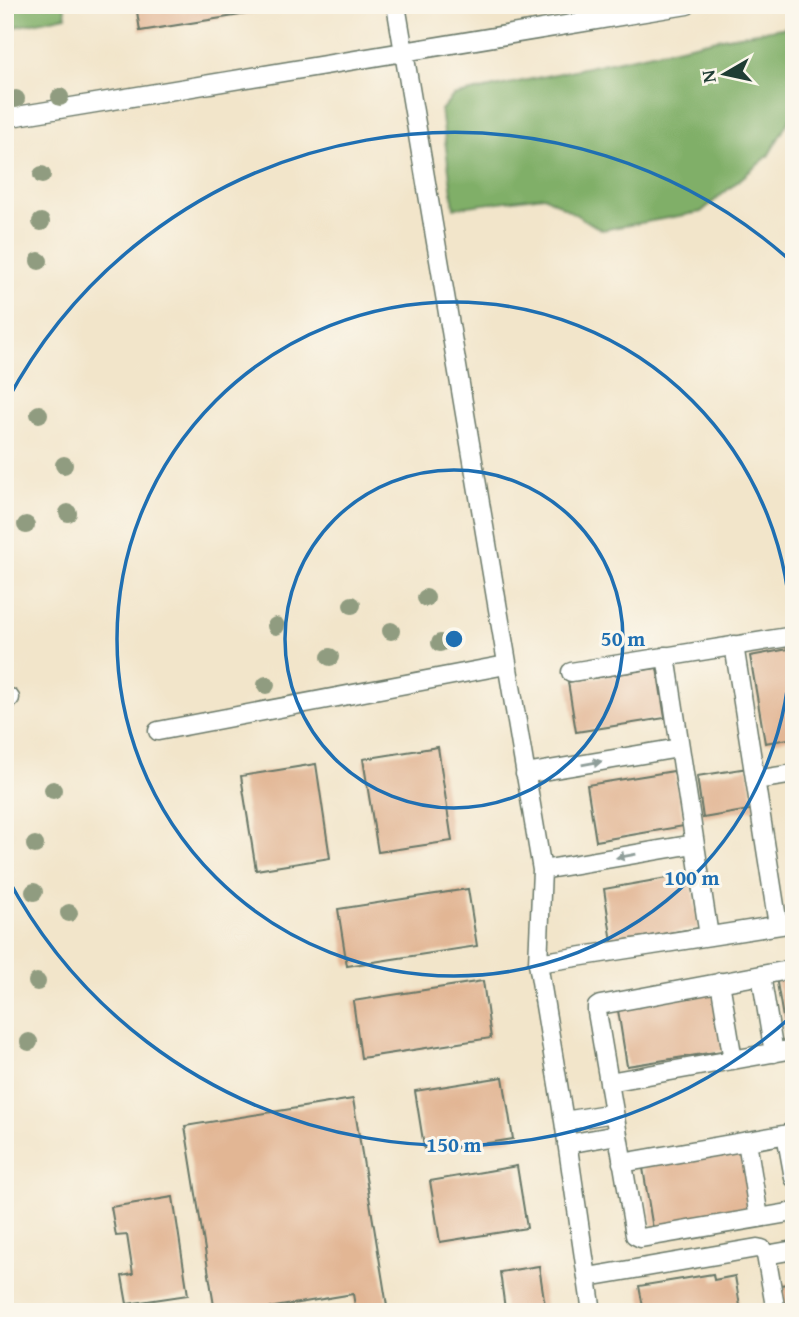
<svg xmlns="http://www.w3.org/2000/svg" width="799" height="1317" font-family="'Gentium Book Plus',serif">
  <style>
    .forest { fill: #80af67; stroke: #50764e; stroke-width: 2 }
    .building { fill: #e2b694 }
    .lines { fill: none; stroke-linecap: round; stroke-linejoin: round }
    .street-casing { stroke: #697868; stroke-width: 21 }
    .street { stroke: #fff; stroke-width: 18 }
    .tree { fill: #909c80 }
    .oneway { fill: #8f9e9a }
    .ring { fill: none; stroke: #1f6fb2; stroke-width: 3.5 }
    .centre { fill: #1f6fb2; stroke: #fbf7ec; stroke-width: 3.5 }
    .ring-label { font-size: 21px; text-anchor: middle; font-weight: bold; fill: #1f6fb2; stroke: #fbf7ec; stroke-width: 6; stroke-linejoin: round; paint-order: stroke }
  </style>
  <rect width="100%" height="100%" fill="#fbf7ec"/>
  <filter id="ink" filterUnits="userSpaceOnUse"><feTurbulence type="fractalNoise" baseFrequency=".0143" numOctaves="2"/><feDisplacementMap in="SourceGraphic" scale="14" xChannelSelector="R" yChannelSelector="G"/><feConvolveMatrix kernelMatrix="1 2 1 2 8 2 1 2 1" color-interpolation-filters="sRGB"/></filter>
  <filter id="wash" filterUnits="userSpaceOnUse"><feTurbulence type="fractalNoise" baseFrequency=".00686" numOctaves="4" result="noise"/><feDisplacementMap in="SourceGraphic" scale="28" xChannelSelector="R" yChannelSelector="G"/><feGaussianBlur stdDeviation="1.57" result="paint"/><feColorMatrix in="noise" values="0 0 0 0 0 0 0 0 0 0 0 0 0 0 0 0 0 1.4 0 .05"/><feComposite in="paint" operator="in"/></filter>
  <g filter="url(#wash)">
    <rect width="100%" height="100%" fill="#f2e5ca"/>
    <path class="forest" d="M5,5H64L66,16L5,29Z
      M794,26V112L768,156L701,212L602,230L544,196L454,208L441,110L453,96L722,38Z"/>
    <g id="blocks">
      <path class="building" d="M136,5H290V7L140,31Z
        M794,648V738L765,743L750,656Z
        M657,668L665,718L576,732L568,682Z
        M438,747L452,841L378,852L363,759Z
        M316,764L330,858L256,870L241,776Z
        M748,768L755,809L703,818L697,776Z
        M674,771L684,826L596,841L587,785Z
        M690,874L699,928L612,942L604,889Z
        M468,889L477,946L347,966L338,909Z
        M794,974V1034L786,1035L776,977Z
        M483,981L491,1038L361,1058L353,1001Z
        M718,987L728,1050L627,1066L617,1004Z
        M503,1077L513,1139L425,1153L415,1091Z
        M353,1099L388,1312H356L353,1294L245,1312H215L185,1126Z
        M742,1145L753,1213L653,1229L642,1162Z
        M517,1166L527,1228L440,1242L430,1181Z
        M173,1197L188,1295L127,1304L122,1276L133,1274L127,1235L116,1236L111,1207Z
        M539,1266L546,1312H502L505,1309L500,1272Z
        M713,1274L714,1280L735,1276L741,1312H644L639,1286Z
        M794,1283V1312H778L774,1286Z"/>
    </g>
  </g>
  <g filter="url(#ink)">
    <use href="#blocks" fill-opacity="0" stroke="#697868" stroke-width="2"/>
    <g class="lines">
      <defs>
        <path id="street" d="M396,5L542,870L538,963L564,1121L592,1312
          M5,118L687,5
          M734,645L778,925
          M666,656L709,936
          M571,672L794,636
          M5,698H10
          M158,731L506,665
          M525,774L679,748
          M755,780L794,774
          M542,870L694,844
          M538,963L794,923
          M794,969L600,1005L597,1007V1012L635,1235L641,1238L794,1212
          M761,975L774,1053
          M720,982L733,1060
          M609,1082L794,1049
          M564,1121L614,1113
          M786,1134L794,1178
          M747,1141L759,1218
          M567,1144L617,1135
          M622,1163L794,1133
          M766,1255L794,1250
          M588,1277L757,1248L762,1249L766,1255L776,1312"/>
      </defs>
      <use href="#street" class="street-casing"/>
      <use href="#street" class="street"/>
    </g>
    <g class="tree">
      <circle cx="60" cy="97" r="9"/>
      <circle cx="16" cy="99" r="9"/>
      <circle cx="42" cy="175" r="9"/>
      <circle cx="41" cy="222" r="9"/>
      <circle cx="39" cy="261" r="9"/>
      <circle cx="39" cy="414" r="9"/>
      <circle cx="64" cy="465" r="9"/>
      <circle cx="68" cy="513" r="9"/>
      <circle cx="26" cy="525" r="9"/>
      <circle cx="426" cy="598" r="9"/>
      <circle cx="352" cy="605" r="9"/>
      <circle cx="276" cy="626" r="9"/>
      <circle cx="391" cy="631" r="9"/>
      <circle cx="440" cy="643" r="9"/>
      <circle cx="330" cy="657" r="9"/>
      <circle cx="266" cy="685" r="9"/>
      <circle cx="53" cy="790" r="9"/>
      <circle cx="35" cy="845" r="9"/>
      <circle cx="34" cy="892" r="9"/>
      <circle cx="69" cy="913" r="9"/>
      <circle cx="37" cy="982" r="9"/>
      <circle cx="29" cy="1042" r="9"/>
    </g>
    <defs><path id="oneway-solid" d="M-6-.8H1V-3.2L6.5 0L1 3.2V.8H-6Z" transform="scale(1.75)"/></defs>
    <g class="oneway">
      <use href="#oneway-solid" transform="translate(592 763) rotate(-10)"/>
      <use href="#oneway-solid" transform="translate(626 856) rotate(170)"/>
    </g>
  </g>
  <g class="ring">
    <circle cx="454" cy="639" r="169"/>
    <circle cx="454" cy="639" r="337"/>
    <path d="M793 1015A506 506 0 0 1 7 877M7 401A506 506 0 0 1 793 263"/>
  </g>
  <circle cx="454" cy="639" r="10" class="centre"/>
  <g class="ring-label">
    <text x="623" y="646">50 m</text>
    <text x="692" y="885">100 m</text>
    <text x="454" y="1152">150 m</text>
  </g>
  <rect width="799" height="1317" fill="none" stroke="#fbf7ec" stroke-width="28"/>
  <g transform="translate(725 74) rotate(261)" stroke="#fbf7ec" stroke-width="5" paint-order="stroke">
  <path d="M0-5L12 26L0 18L-12 26Z" fill="#1f3d34"/>
  <text y="-10" font-size="19" font-weight="bold" text-anchor="middle" fill="#1f3d34">N</text>
  </g>
</svg>
